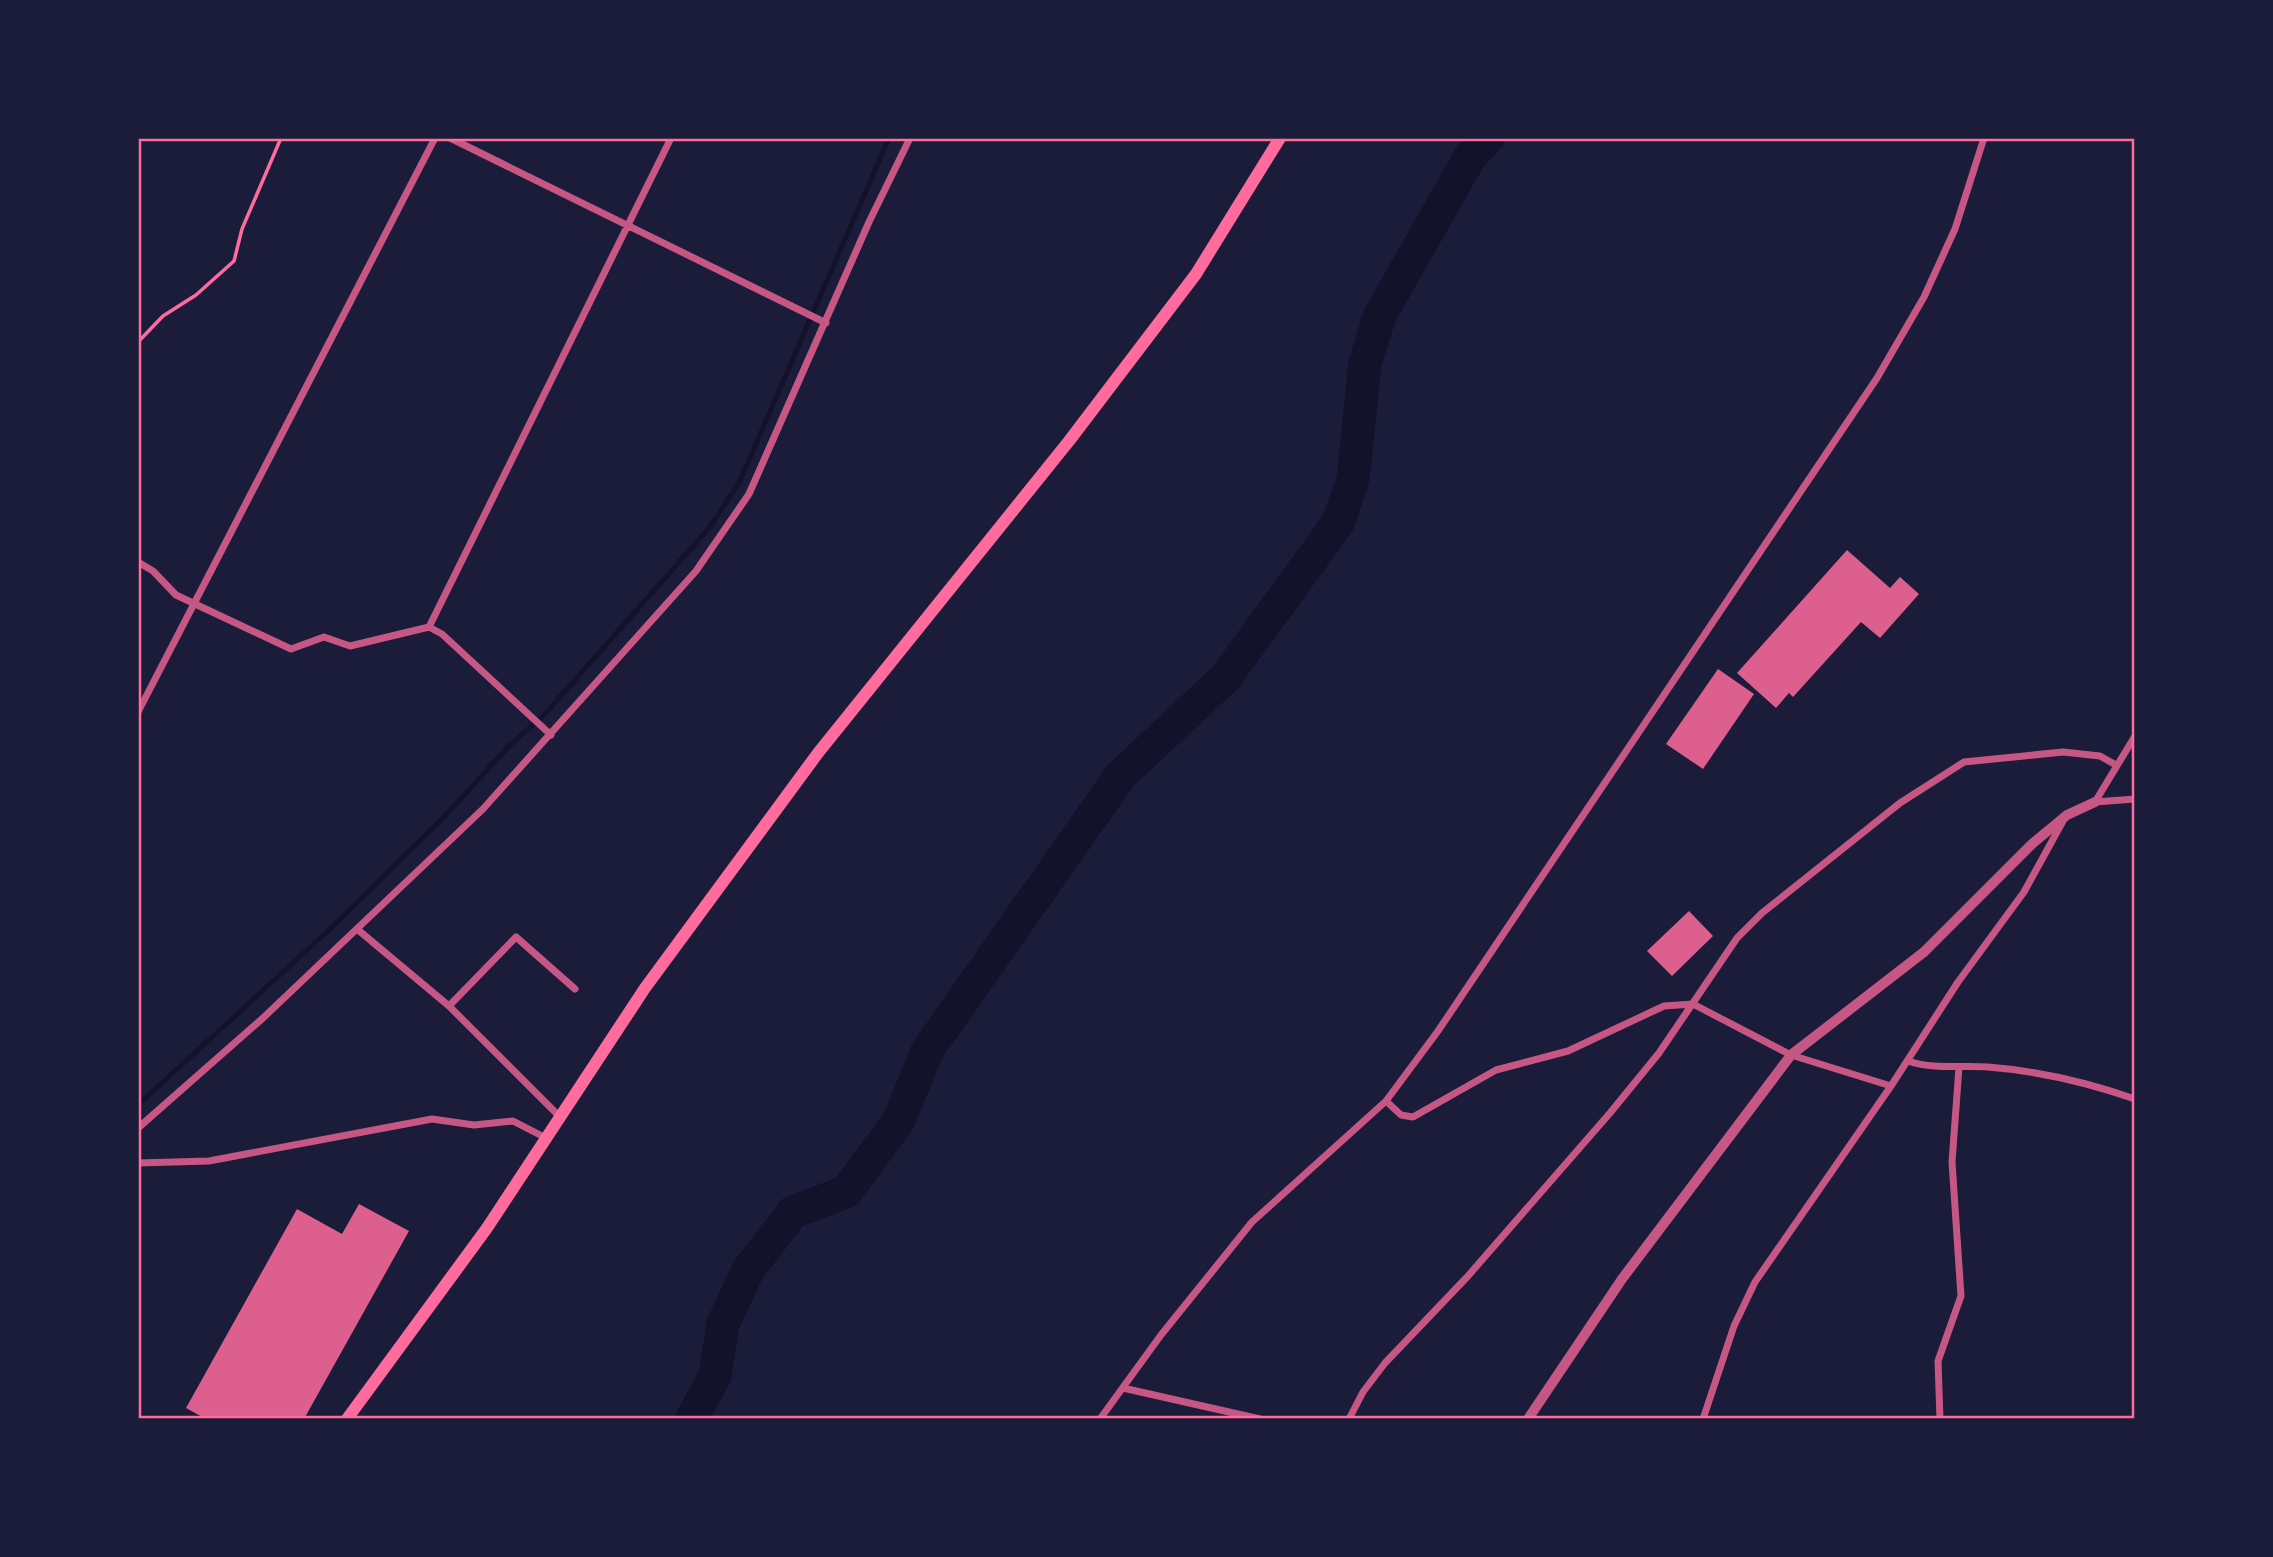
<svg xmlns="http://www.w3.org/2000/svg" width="2273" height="1557" font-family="Bitter,serif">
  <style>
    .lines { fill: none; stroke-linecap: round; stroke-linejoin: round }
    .stream { stroke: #12122b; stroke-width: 5 }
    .river { stroke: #12122b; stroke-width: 33 }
    .building { fill: #dd5f8e }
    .path { stroke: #ff6b9d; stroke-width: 3.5 }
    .minor { stroke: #c65784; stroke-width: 7 }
    .tertiary { stroke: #c65784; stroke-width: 10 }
    .secondary { stroke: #ff6b9d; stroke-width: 12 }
    .neatline { fill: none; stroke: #ff6b9d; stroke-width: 2.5 }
  </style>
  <rect width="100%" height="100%" fill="#1b1b3a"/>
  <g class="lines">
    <path class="stream" d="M138,1105L330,929L442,819L510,745L545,714L710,527L739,483L889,138"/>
    <path class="river" d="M692,1419L715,1375L723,1324L748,1270L793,1212L846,1192L899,1120L927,1051L1121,775L1225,678L1338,523L1353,479L1365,363L1380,315L1470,157L1488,138"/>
  </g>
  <path class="building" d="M1847,550L1890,588L1900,577L1919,594L1880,638L1861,622L1793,697L1789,693L1776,708L1737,673Z
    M1718,669L1754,694L1703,769L1666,744Z
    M1689,911L1713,936L1672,976L1647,951Z
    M359,1204L409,1231L304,1419H206L186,1408L297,1209L342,1234Z"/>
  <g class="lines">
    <path class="path" d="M138,342L163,316L196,295L234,261L242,229L281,138"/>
    <path class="minor" d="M450,138L826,323
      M138,562L153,571L176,595L291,649L324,637L350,646L429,627L671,138
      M429,627L442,634L551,735
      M138,712L435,138
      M2095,802L2135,736
      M2095,802L2135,799
      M357,929L449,1006L560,1117
      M449,1006L516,937L575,989
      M1908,1061C1935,1070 1961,1065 1988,1067C2040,1071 2086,1082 2135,1099
      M1386,1101L1401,1115L1413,1117L1496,1070L1568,1051L1664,1006L1693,1004L1791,1055L1891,1086
      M138,1128L263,1018L483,809L696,571L749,494L869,222L910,138
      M138,1163L209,1161L432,1119L474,1125L513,1121L546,1138
      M1123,1388L1260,1419
      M1100,1419L1161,1335L1252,1222L1386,1101L1438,1031L1877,378L1924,297L1955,229L1984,138
      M1349,1419L1363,1392L1385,1363L1468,1276L1610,1113L1659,1053L1737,938L1762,913L1900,803L1964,762L2063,752L2100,756L2116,765
      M1703,1419L1734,1326L1755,1282L1891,1086L1958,982L2024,892L2063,821
      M1940,1419L1938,1361L1961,1296L1952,1162L1959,1067"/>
    <path class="tertiary" d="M1528,1419L1622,1279L1791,1055L1924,952L2032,844L2067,815L2095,802"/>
    <path class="secondary" d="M347,1419L487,1228L645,988L818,753L1069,441L1196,274L1280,138"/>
  </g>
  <rect width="2273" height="1557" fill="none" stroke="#1b1b3a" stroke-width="280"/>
  <rect x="140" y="140" width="1993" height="1277" class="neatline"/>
</svg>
